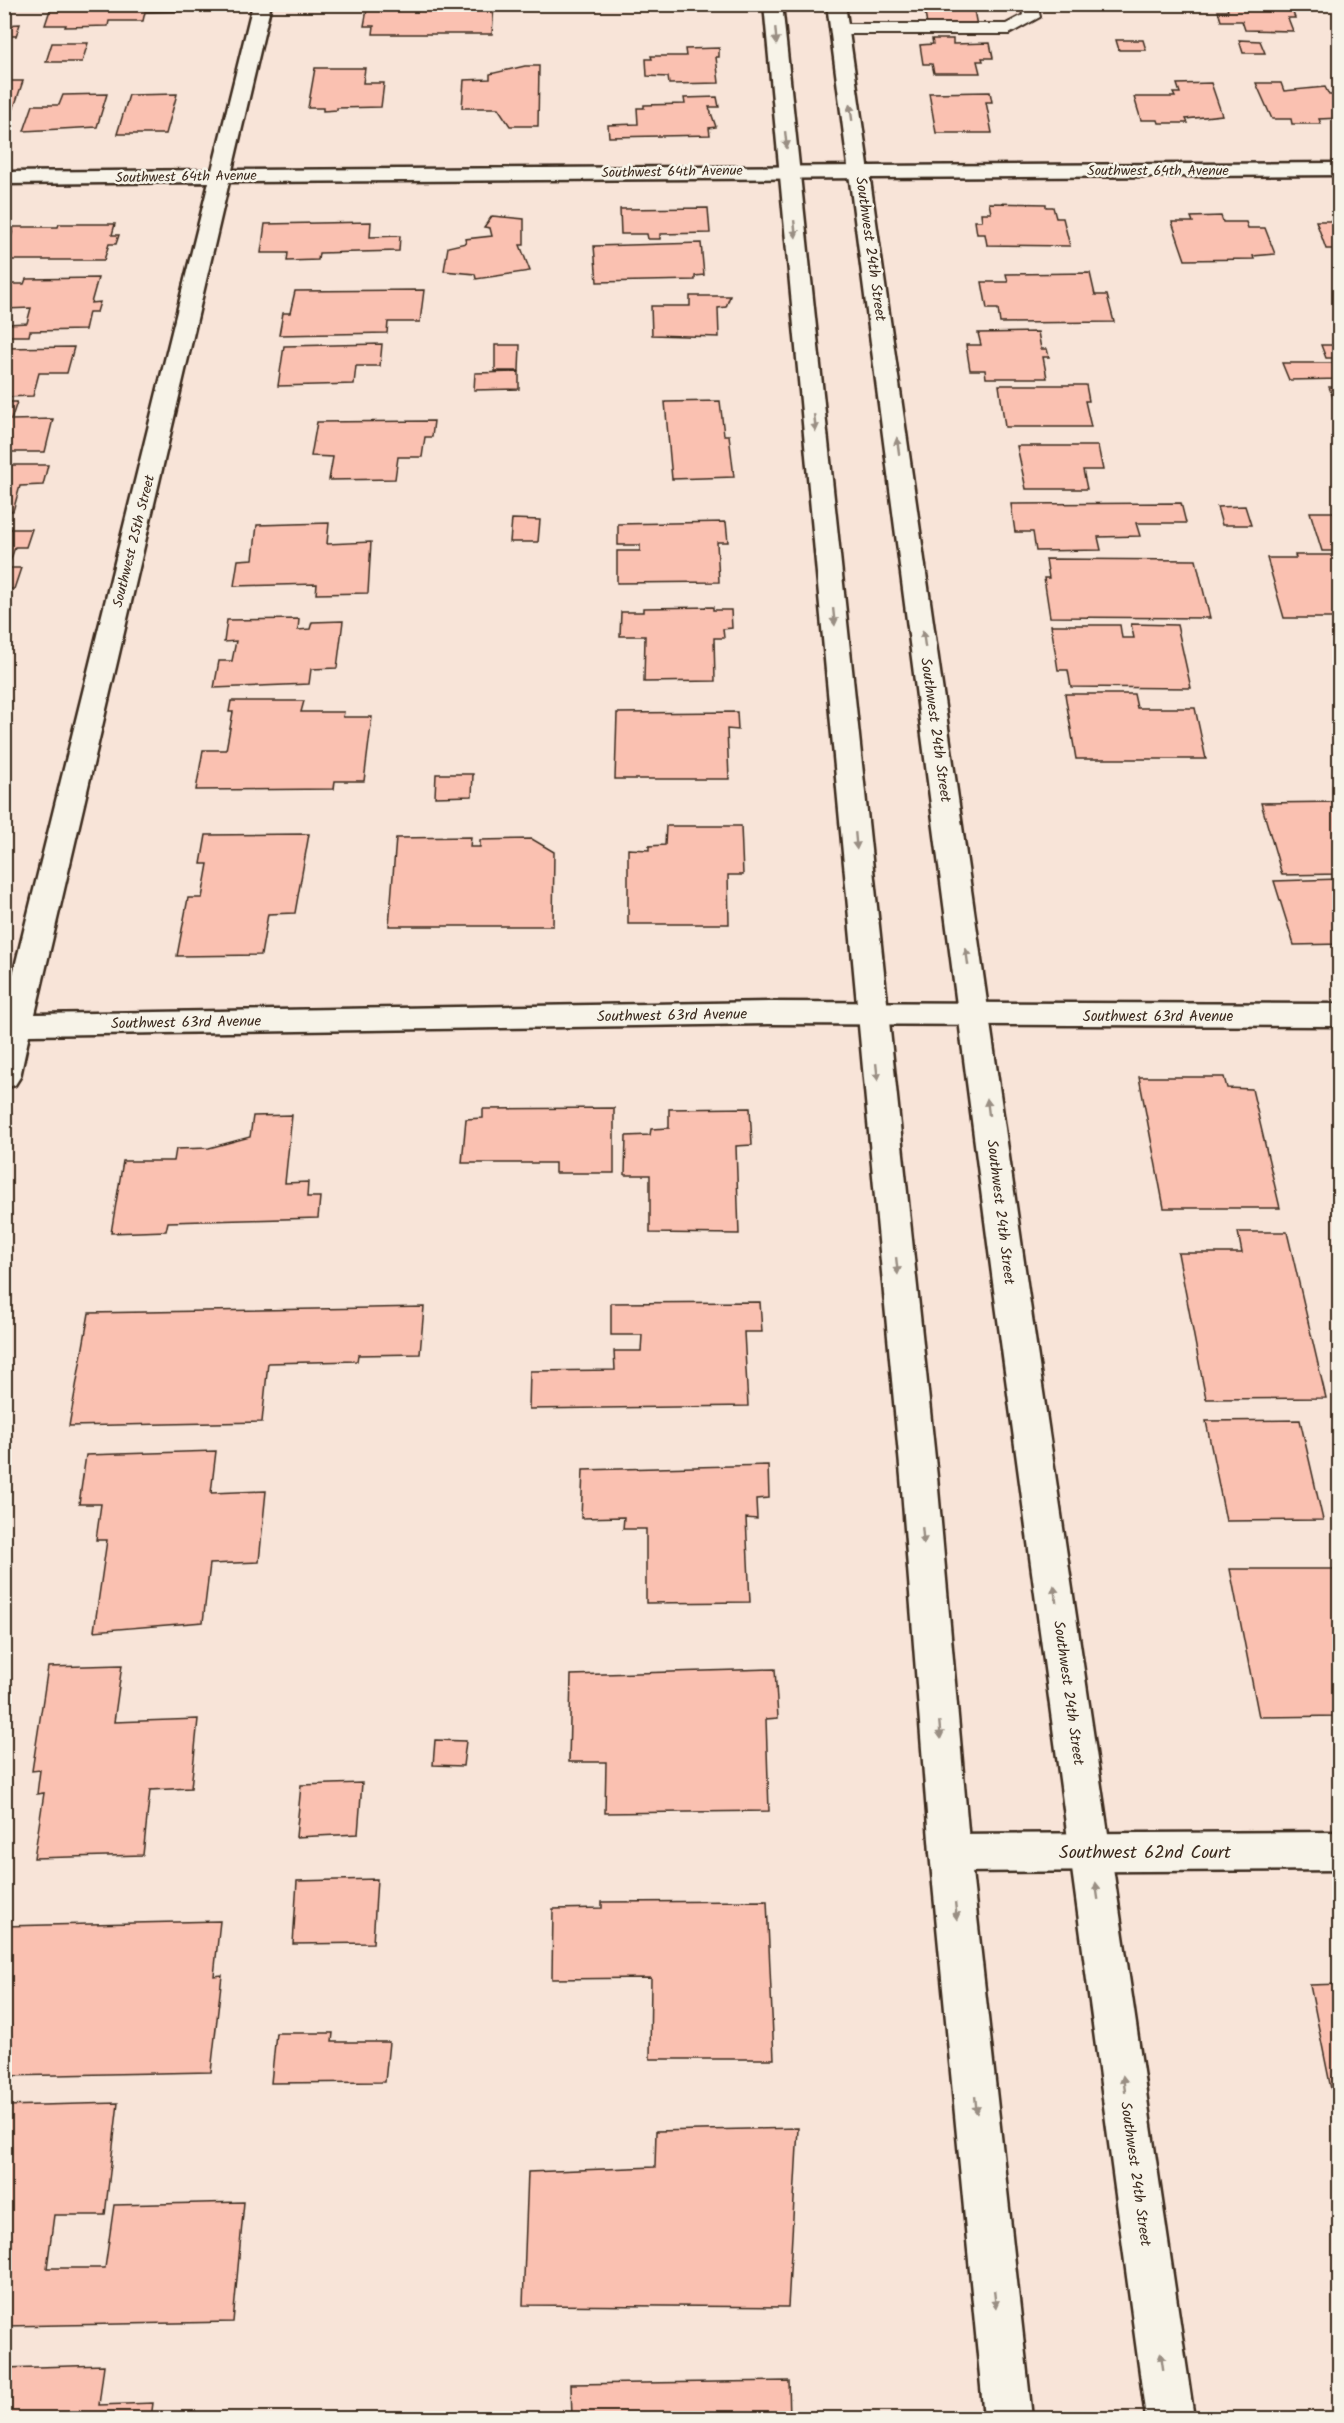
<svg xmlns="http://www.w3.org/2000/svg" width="1344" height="2423" font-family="Kalam,sans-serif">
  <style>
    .building { fill: #fac1b1; stroke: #3b2a1e; stroke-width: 1.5 }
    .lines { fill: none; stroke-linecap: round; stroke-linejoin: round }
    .lane-casing { stroke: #3b2a1e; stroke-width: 4 }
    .street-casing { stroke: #3b2a1e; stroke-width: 5 }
    .secondary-casing { stroke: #3b2a1e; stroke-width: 5 }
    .lane { fill: #f7f3e8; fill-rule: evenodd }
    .street { fill: #f7f3e8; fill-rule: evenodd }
    .secondary { fill: #f7f3e8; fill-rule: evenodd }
    .oneway { fill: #998e83 }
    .labels { text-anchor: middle; stroke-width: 5; stroke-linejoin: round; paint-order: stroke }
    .far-street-label { font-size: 14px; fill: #3b2a1e; stroke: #f7f3e8 }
    .street-label { font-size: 15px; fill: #3b2a1e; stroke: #f7f3e8 }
    .near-street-label { font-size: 18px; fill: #3b2a1e; stroke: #f7f3e8 }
  </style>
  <rect width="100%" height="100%" fill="#f8e4d8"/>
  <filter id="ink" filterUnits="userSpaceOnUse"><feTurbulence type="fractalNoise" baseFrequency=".0167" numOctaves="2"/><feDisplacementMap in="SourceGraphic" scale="12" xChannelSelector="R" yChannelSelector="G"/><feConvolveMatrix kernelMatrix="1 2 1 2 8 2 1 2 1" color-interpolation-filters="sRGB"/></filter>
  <g filter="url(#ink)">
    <path class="building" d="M52,4H188L186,11L145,12L143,21H109L108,26L65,27L66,25H45Z
      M368,4L494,6L492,34H373L374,26H364Z
      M911,4H1002L1003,10H974L977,26H927L925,11H912Z
      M1226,4L1291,7L1295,18H1288L1293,31L1245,30L1242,21H1221L1218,11H1228Z
      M20,24L16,36H4V25Z
      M932,39H953V44L990,43L993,58H982L983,61H977L980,73H934L932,64H923L920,45L933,44Z
      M1116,40H1143L1146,50H1119Z
      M1239,40L1260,41L1265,53H1243Z
      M52,43H88L82,62H46Z
      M719,48V57H716L719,83L669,84L668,77L647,76L646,59H652L651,56H686L685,49Z
      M525,66H539L538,126H510L498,108H462L464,80L490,79V74Z
      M315,68H365L363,83H384L381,107L337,108V110L323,111V108H308Z
      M4,81H23L7,128H4Z
      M1211,83L1222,115L1186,119L1188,123H1159L1158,120H1141L1134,97H1175L1173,93H1180L1177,84Z
      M1256,83H1281L1284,91L1325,87L1329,95H1340V113H1337L1340,118L1319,119L1321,124H1292L1291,119H1272Z
      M990,92L992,102H986L992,133H936L929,93Z
      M107,94L97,127L24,131L33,105H59L63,95Z
      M177,94L166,134H117L129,95Z
      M717,97L719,107H709L716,127L709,128L710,135L609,137L608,125L638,124L637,108H644V105L685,104L684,98Z
      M989,203L1046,204V207H1053L1056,218H1063L1070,246L987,245L985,234H977L975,221H982L981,213H991Z
      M708,208L710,233L660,234V239H648L647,234H621L620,209Z
      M492,216L524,219V245H520L530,271L476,279L475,274L444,271L448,247L466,243L465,239L492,236L490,228L484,227Z
      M1221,216L1223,222H1246L1248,228H1265L1275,254L1253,256L1254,259L1185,260L1172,222H1193L1191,217Z
      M1332,217H1340V249H1326L1316,221H1333Z
      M371,222L370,237L400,236L399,251L319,253L318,260L287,261L288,253H261L265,224Z
      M59,224H115L112,235H119L116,244H109L104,260H4L14,227H58Z
      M701,243L704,275L695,276V280L597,282L594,246Z
      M1090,273L1095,295H1107L1114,322L1000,323L998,309H987L982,282H1008L1006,274Z
      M98,278L91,303L100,302L97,312H89L85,330L30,331L29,336H4L7,324L27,323L31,308L4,309V284H24L26,279Z
      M424,290L420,322H388L387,333L279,335L283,313H290L295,291Z
      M690,296H730L726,307L718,308L719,337L652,335L651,306H690Z
      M1038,332L1041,349H1047L1049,357H1043L1047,378H986L985,370H970L966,345H981L978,333Z
      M382,344L380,366H356L354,384L278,386L284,346Z
      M495,345H520L519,371H495Z
      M1321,345H1340V358H1326Z
      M74,347L67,373H39L33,396L4,397V348Z
      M1282,363H1338L1340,379L1289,380Z
      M519,372V389L474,390L475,373Z
      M999,385H1086L1089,401H1085L1091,427H1005Z
      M1329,387H1340V415Z
      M720,401L724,435H729L734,477L672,479L665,402Z
      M4,402H17L11,420L53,419L45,452H4Z
      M434,421L432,437H425L422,457H398L395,479L329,480L333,457L311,456L317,422Z
      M1017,446H1098L1103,470H1083L1087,489H1026Z
      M4,465H48L43,485L20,486L13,511H4Z
      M1181,503L1186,523H1136L1140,536L1098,537L1101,550L1036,551L1033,532H1015L1011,504Z
      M1245,506L1251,525H1222L1217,507Z
      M1310,512H1340V551H1322Z
      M512,519L540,520L538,542H510Z
      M726,522L728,542H717L719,582L617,583V551H640V545H618V524Z
      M329,523L327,544L371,542L368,593L316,594L317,584L234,586L238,560L253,559L257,525Z
      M4,529H32L26,547H15L8,568H21L14,589H4Z
      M1295,555H1340V618H1284L1267,558H1296Z
      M1046,559L1196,560L1210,618L1050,617L1044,578H1049Z
      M713,607V610H731L732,628L723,629L724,638H714L715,681L644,682L645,636H620L621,612H643V608Z
      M299,619L298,630L310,629L312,622L343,621L337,668L311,669L309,684L214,688L219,661H232L236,641L224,642L227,620Z
      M1131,624L1177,625L1191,688L1071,687L1068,670H1058L1051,625H1120L1122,638H1134Z
      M1065,694H1134L1137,708H1195L1206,759H1076Z
      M231,701H304L301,712H344L343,717H372L364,781H335L334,789L196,790L203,750H226L233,712H229Z
      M737,712L738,730L727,729L729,779H615L617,713Z
      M436,774H473L472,796L435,797Z
      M1338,802L1340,874L1282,875L1261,803Z
      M666,826H741L743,875H728L729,924H628V849L649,850V846L665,845Z
      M309,834L295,913L268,914L261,955L177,956L188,898H202L208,864H201L206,835Z
      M471,837L470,847H480V840L532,839L554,852L553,926H389L396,838Z
      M1340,879V944L1294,945L1274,881Z
      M1139,1077H1224L1227,1088L1252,1089L1280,1208H1164Z
      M614,1108V1173H555V1163H462L466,1119L483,1118V1109Z
      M750,1108L752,1145L736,1146L739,1234L650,1233V1175H625L626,1136L650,1135L651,1129L669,1128V1109Z
      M292,1115L285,1183L308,1182L307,1197H320L318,1218L168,1222L166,1231L111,1233L123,1161H174L176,1149L209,1148L250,1137L253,1116Z
      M1238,1232H1287L1326,1398L1206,1399L1178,1253H1242Z
      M760,1302L762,1332H744L748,1406L529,1409L530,1371L615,1370L614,1351H641L642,1335H611V1303Z
      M424,1307L420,1354L358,1355L357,1361L268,1363L262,1422L69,1426L89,1313Z
      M1300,1420L1323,1520L1226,1521L1206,1421Z
      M216,1451L211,1493L266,1491L259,1562L210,1564L203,1622L94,1631L107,1540H96L101,1504H79L86,1455Z
      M768,1465L769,1498L756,1499L757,1519L746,1518L750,1602L646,1603V1529H623L624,1517L581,1518L583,1470Z
      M1230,1569H1336L1340,1584V1716L1259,1717Z
      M122,1665L114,1722L198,1719L191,1788L150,1790L143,1855L34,1858L44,1793L37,1794L40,1770L32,1771L48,1667Z
      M775,1669L778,1718L766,1719L769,1811L605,1813L606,1762H569L571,1675Z
      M435,1740L466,1741L463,1766L433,1765Z
      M362,1783L358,1834L296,1837L301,1785Z
      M377,1879L373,1943L293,1944L297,1881Z
      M767,1901L774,2059H650L651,1978L552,1979L553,1909L602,1908V1902Z
      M220,1921L214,1976L222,1975L211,2072L4,2076V1926Z
      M1340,1984V2094L1338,2089H1331L1310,1985Z
      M276,2033H333L332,2042H389L385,2082L271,2083Z
      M118,2103L105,2215H54L47,2268H105L114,2205L244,2202L233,2322L4,2326V2106Z
      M798,2128L788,2307L523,2305L528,2172L655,2167L656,2131Z
      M104,2365L99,2405L153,2403L151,2418H4V2368Z
      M789,2381L790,2418H572L571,2384Z"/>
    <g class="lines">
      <defs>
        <path id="lane" d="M1021,4H1037L1040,17L1009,34H839L831,29L839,24H1006L1023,15Z"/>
        <path id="street" d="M253,4H271L232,170L1340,163V175L229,182L35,1014L769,1002L1340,1004V1026L769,1024L29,1035L20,1077L15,1085L4,1088V1011L209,182L4,184V172L212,170Z
          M1340,1832V1870L950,1872L936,1866L930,1853L936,1840L950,1834Z"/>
        <path id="secondary" d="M764,4H782L937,1477L970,1853L1032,2418H984L930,1853L901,1477Z
          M827,4H845L1028,1290L1194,2418H1146L994,1290Z"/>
      </defs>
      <use href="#lane" class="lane-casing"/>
      <use href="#street" class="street-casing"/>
      <use href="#secondary" class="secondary-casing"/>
      <use href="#lane" class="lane"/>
      <use href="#street" class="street"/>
      <use href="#secondary" class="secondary"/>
    </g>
    <defs><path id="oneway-solid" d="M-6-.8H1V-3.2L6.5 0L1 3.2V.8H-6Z" transform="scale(1.5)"/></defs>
    <g class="oneway">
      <use href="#oneway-solid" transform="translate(776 36) rotate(85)"/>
      <use href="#oneway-solid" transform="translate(851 112) rotate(-98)"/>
      <use href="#oneway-solid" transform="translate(786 140) rotate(84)"/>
      <use href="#oneway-solid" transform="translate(795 229) rotate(84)"/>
      <use href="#oneway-solid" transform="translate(815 423) rotate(84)"/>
      <use href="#oneway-solid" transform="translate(898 446) rotate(-98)"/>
      <use href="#oneway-solid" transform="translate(834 617) rotate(84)"/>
      <use href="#oneway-solid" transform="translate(924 639) rotate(-98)"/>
      <use href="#oneway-solid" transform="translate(856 841) rotate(85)"/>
      <use href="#oneway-solid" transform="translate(967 957) rotate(-98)"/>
      <use href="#oneway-solid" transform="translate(877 1072) rotate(84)"/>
      <use href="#oneway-solid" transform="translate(988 1107) rotate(-97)"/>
      <use href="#oneway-solid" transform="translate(897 1266) rotate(84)"/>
      <use href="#oneway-solid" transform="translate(923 1536) rotate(85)"/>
      <use href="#oneway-solid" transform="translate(1055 1594) rotate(-98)"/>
      <use href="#oneway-solid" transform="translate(940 1730) rotate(85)"/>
      <use href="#oneway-solid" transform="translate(1097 1891) rotate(-98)"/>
      <use href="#oneway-solid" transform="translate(956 1911) rotate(84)"/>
      <use href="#oneway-solid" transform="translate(1124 2084) rotate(-98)"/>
      <use href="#oneway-solid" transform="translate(976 2105) rotate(84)"/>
      <use href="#oneway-solid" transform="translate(995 2299) rotate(84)"/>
      <use href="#oneway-solid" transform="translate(1162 2361) rotate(-98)"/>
    </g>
  </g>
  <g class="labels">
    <g class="far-street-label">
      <text x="1158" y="175">Southwest 64th Avenue</text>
      <text transform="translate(672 171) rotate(-1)" y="5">Southwest 64th Avenue</text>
      <text transform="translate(186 176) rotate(-1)" y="5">Southwest 64th Avenue</text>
      <text transform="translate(133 541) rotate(-76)" y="5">Southwest 25th Street</text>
    </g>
    <g class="street-label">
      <text transform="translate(871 249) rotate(82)" y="5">Southwest 24th Street</text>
      <text transform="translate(936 730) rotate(82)" y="5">Southwest 24th Street</text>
      <text transform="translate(672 1015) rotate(-1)" y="5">Southwest 63rd Avenue</text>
      <text x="1158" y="1021">Southwest 63rd Avenue</text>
      <text transform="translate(186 1022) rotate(-1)" y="5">Southwest 63rd Avenue</text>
      <text transform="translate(1001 1212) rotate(83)" y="5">Southwest 24th Street</text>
      <text transform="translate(1069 1693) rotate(82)" y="5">Southwest 24th Street</text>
      <text transform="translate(1136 2174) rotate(82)" y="5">Southwest 24th Street</text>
    </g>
    <g class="near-street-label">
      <text x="1145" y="1858">Southwest 62nd Court</text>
    </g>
  </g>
  <rect width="1344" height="2423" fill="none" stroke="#f7f3e8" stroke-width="24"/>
  <rect x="12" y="12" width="1320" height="2399" fill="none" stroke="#3b2a1e" stroke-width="2" filter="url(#ink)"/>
</svg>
